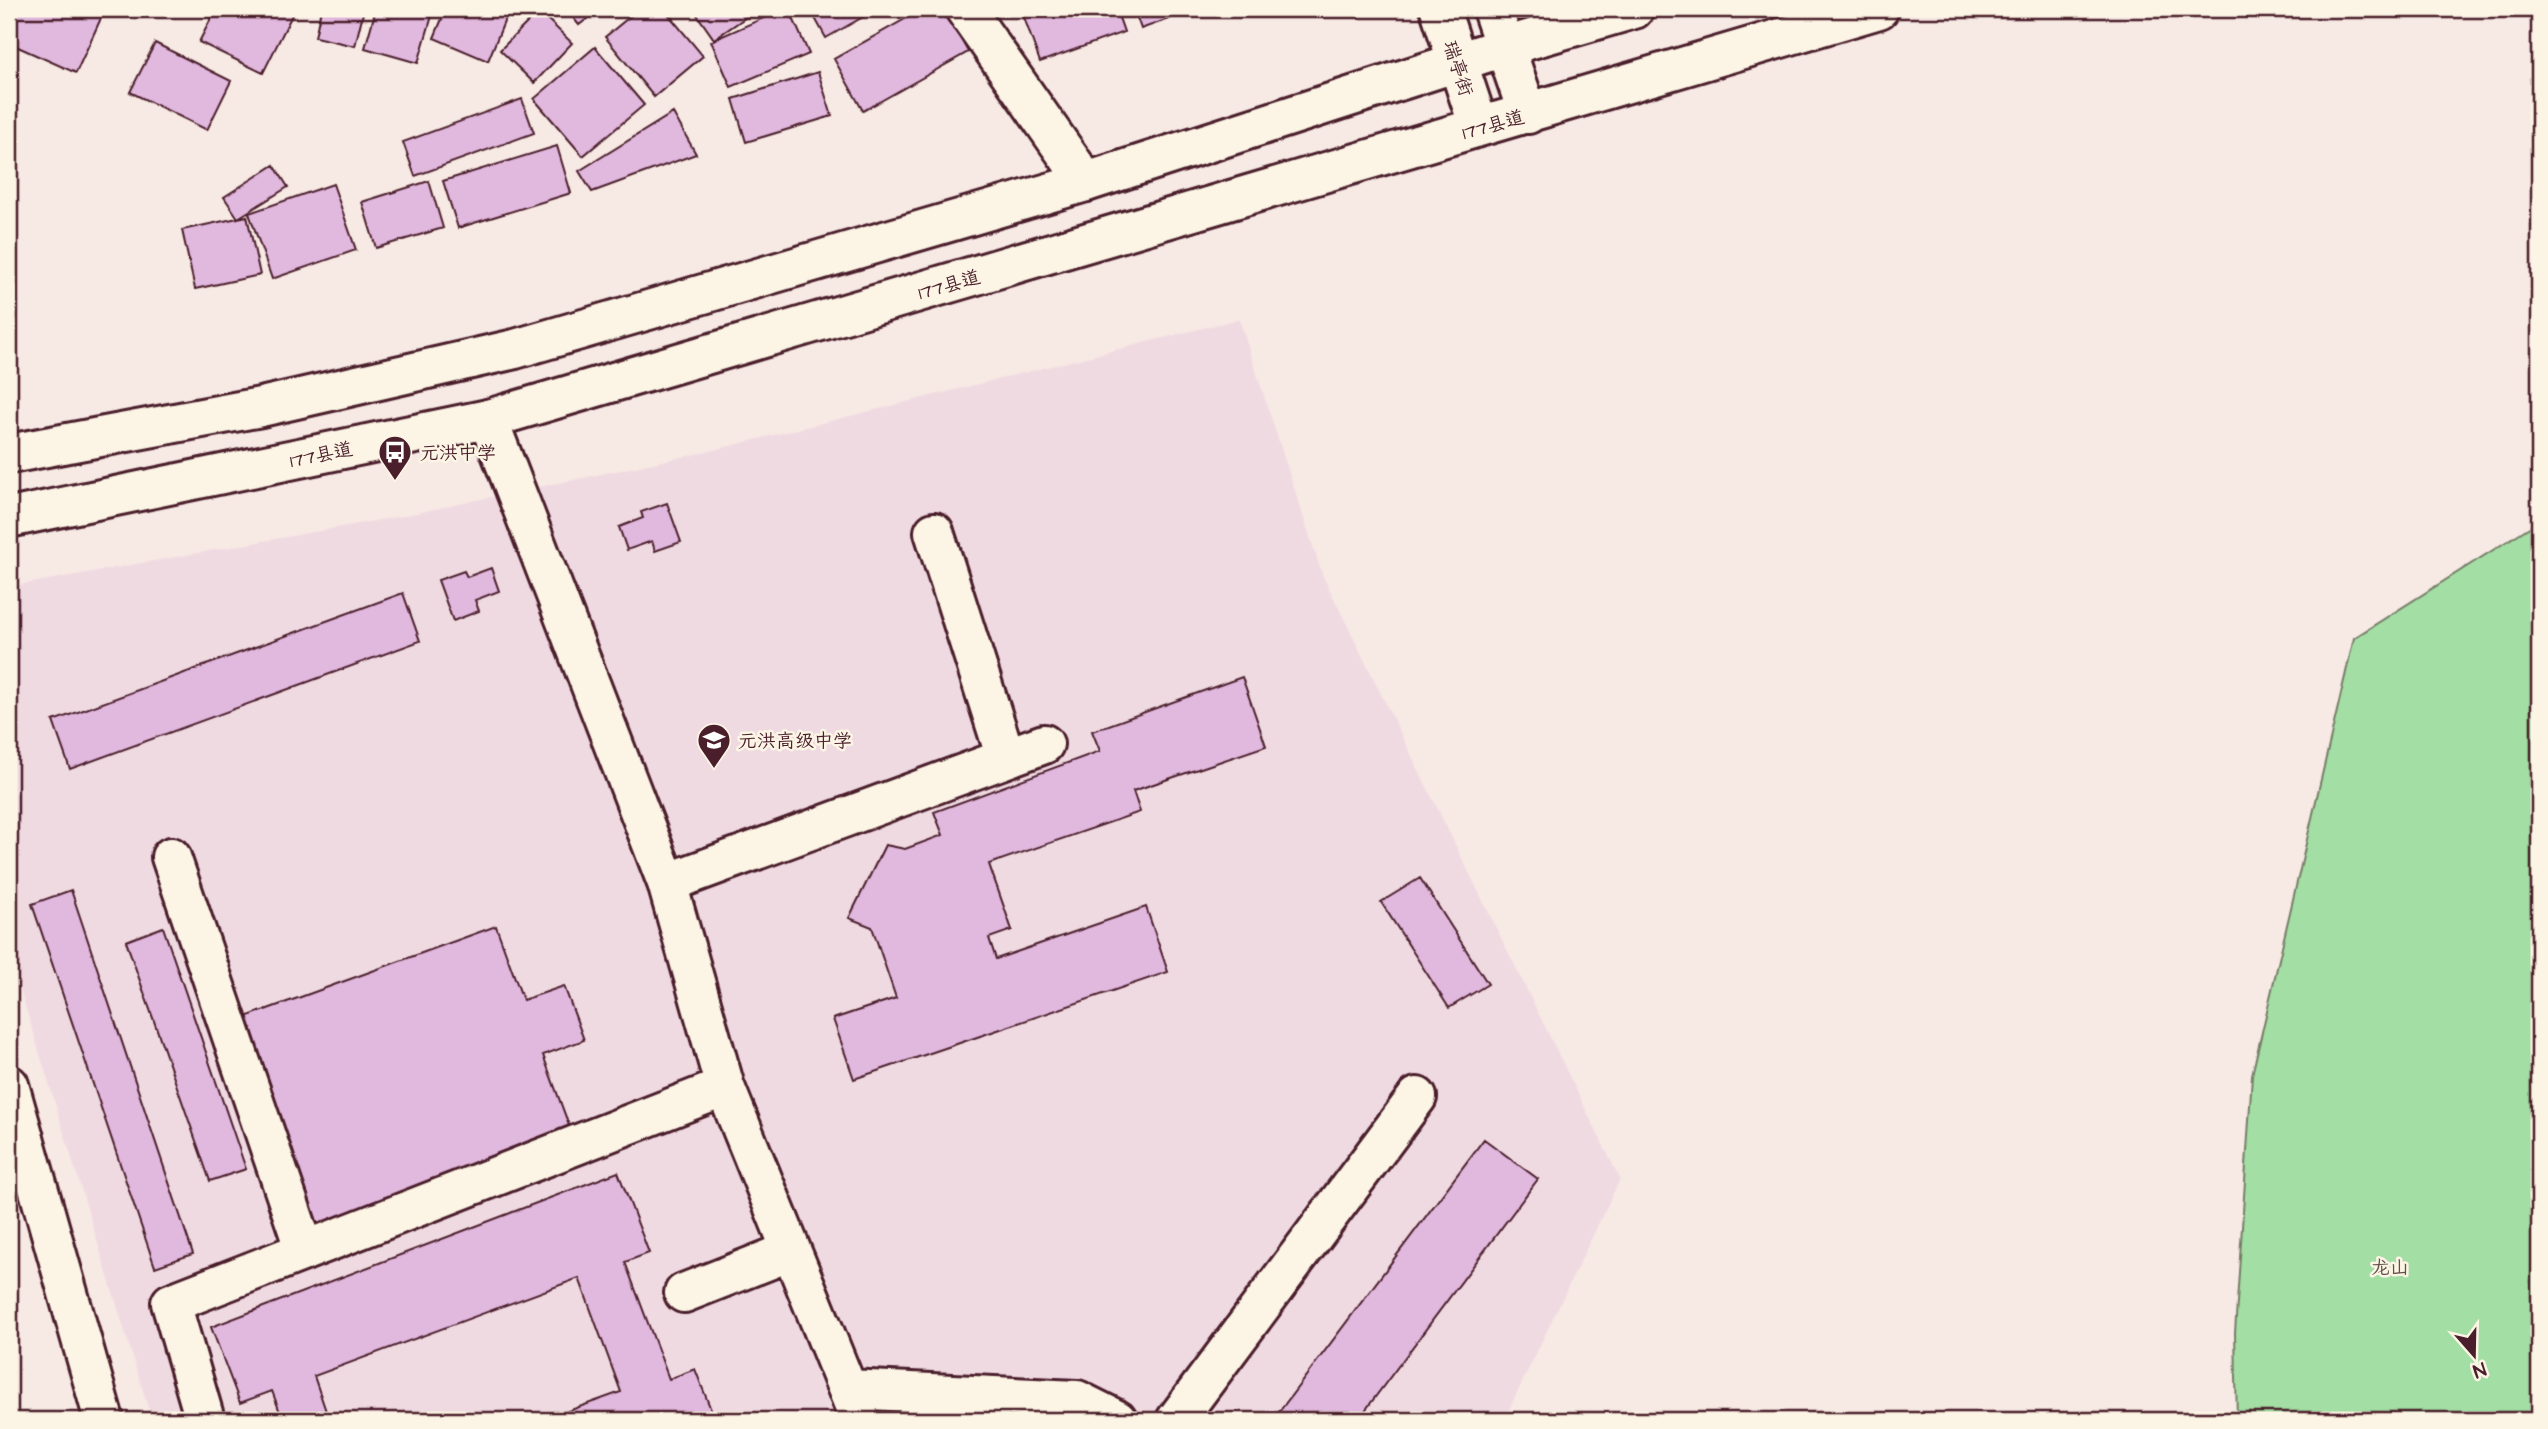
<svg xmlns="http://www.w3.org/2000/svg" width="2548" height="1429" font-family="'Architects Daughter','LXGW WenKai TC',sans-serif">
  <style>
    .built { fill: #f0dae2 }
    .green { fill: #a3dea4; stroke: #767e68; stroke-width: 2 }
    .building { fill: #e1b8de; stroke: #4a1f2b; stroke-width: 2 }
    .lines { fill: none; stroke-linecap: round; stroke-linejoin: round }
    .minor-casing { stroke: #4a1f2b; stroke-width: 44 }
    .major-casing { stroke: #4a1f2b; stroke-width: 44 }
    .minor { stroke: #fcf5e5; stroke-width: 38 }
    .major { stroke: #fcf5e5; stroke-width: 38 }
    .labels { text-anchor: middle; stroke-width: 5; stroke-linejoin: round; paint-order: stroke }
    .street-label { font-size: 19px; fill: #4a1f2b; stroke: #fcf5e5 }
    .poi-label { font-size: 19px; fill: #4a1f2b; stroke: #fcf5e5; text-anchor: start }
    .park-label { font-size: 19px; fill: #604f49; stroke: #fcf5e5 }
  </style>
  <rect width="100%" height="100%" fill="#f7e9e4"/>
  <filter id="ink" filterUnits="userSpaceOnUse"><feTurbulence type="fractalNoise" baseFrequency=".0143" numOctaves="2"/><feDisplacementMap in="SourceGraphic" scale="14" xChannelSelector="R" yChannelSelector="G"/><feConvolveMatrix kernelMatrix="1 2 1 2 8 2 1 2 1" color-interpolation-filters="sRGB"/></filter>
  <g filter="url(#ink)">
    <path class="built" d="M1239,319L1322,574L1620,1179L1504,1420H152L9,953V587L402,516L706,452Z"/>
    <path class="green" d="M2539,521V1420H2237L2235,1333L2252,1075L2354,638Z"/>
    <path class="building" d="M9,9H86L102,16L76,73L9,43Z
      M216,9H295L263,73L199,42Z
      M321,9H364L355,46L315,37Z
      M376,9H434L418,63L365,48Z
      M446,9H501L508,12L488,61L434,38Z
      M566,9H600L579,25Z
      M639,9H664L703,56L654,97L605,37Z
      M693,9H758L714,39Z
      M784,9H789L809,54L731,87L711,41Z
      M810,9H877L826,38Z
      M923,9H944L968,52L863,111L834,59Z
      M1021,9H1116L1124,32L1040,62Z
      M1134,9H1196L1141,29Z
      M539,11L572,43L534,83L500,50Z
      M155,43L231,81L207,130L130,92Z
      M595,47L644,105L583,156L534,99Z
      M818,72L832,116L746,142L733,99Z
      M522,99L534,133L415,176L403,142Z
      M673,113L696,154L592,192L579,171Z
      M557,146L571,193L458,228L443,181Z
      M274,165L288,187L238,218L224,197Z
      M429,181L443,228L376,248L362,202Z
      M333,184L356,250L272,279L249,213Z
      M247,216L260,275L195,289L182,230Z
      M667,503L681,542L655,551L652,541L627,550L619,527L643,518L641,512Z
      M491,568L499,591L475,600L479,611L453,621L438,580L464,571L467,577Z
      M403,593L420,641L70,769L53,721Z
      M1242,677L1266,746L1133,791L1140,812L989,864L1012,930L989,938L996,959L1146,907L1168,972L854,1079L833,1019L896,998L872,927L849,918L885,845L905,849L943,835L934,812L1100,751L1092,731Z
      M1420,878L1488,984L1449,1008L1381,902Z
      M71,890L193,1254L155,1267L32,904Z
      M496,926L523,1000L564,986L584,1040L543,1055L571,1131L315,1225L240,1019Z
      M163,927L246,1169L210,1181L126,941Z
      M1484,1139L1538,1179L1358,1420H1273Z
      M618,1172L649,1253L625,1262L669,1379L695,1369L715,1420H543L621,1392L579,1278L314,1376L329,1420H283L272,1391L240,1403L211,1327Z"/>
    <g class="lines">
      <defs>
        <path id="minor" d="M965,9L1086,182
          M488,419L667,883L725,1087L860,1420
          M934,532L1006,758
          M171,857L305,1251
          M667,883L1044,744
          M9,1085L104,1420
          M684,1293L791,1251
          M848,1389L1077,1400L1117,1420
          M205,1420L171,1303L725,1087
          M1176,1420L1417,1097"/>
        <path id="major" d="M1440,9L1479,127
          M1492,9L1528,114
          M9,454L261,407L515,349L1086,182L1504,47L1634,9
          M9,518L488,419L1879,9"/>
      </defs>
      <use href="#minor" class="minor-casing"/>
      <use href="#major" class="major-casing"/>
      <use href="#minor" class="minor"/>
      <use href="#major" class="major"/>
    </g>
  </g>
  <defs>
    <symbol id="bus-pin" viewBox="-11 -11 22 30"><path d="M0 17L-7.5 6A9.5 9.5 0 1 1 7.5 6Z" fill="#4a1f2b" stroke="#fcf5e5"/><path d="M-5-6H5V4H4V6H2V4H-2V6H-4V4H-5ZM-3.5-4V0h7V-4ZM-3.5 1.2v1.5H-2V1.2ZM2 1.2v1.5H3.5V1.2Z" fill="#fff"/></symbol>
    <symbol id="school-pin" viewBox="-11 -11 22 30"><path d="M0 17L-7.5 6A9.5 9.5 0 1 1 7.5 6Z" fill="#4a1f2b" stroke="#fcf5e5"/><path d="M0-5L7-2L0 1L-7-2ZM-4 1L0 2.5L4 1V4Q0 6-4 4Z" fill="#fff"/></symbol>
  </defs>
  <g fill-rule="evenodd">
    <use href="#bus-pin" x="376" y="433" width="38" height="52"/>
    <use href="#school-pin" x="695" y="721" width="38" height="52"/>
  </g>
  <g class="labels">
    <g class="street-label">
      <text transform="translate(1459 68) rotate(72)" y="7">瑞亭街</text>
      <text transform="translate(1493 124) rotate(-16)" y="7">177县道</text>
      <text transform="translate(949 284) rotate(-16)" y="7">177县道</text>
      <text transform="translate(321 454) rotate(-12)" y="7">177县道</text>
    </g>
    <g class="poi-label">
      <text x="420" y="459">元洪中学</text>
      <text x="738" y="747">元洪高级中学</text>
    </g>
    <g class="park-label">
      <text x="2390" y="1274">龙山</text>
    </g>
  </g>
  <rect width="2548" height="1429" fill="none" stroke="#fcf5e5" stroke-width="35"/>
  <rect x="18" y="18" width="2513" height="1394" fill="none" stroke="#4a1f2b" stroke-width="2.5" filter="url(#ink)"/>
  <g transform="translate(2474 1355) rotate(160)" stroke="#fcf5e5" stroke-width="5" paint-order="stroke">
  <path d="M0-5L12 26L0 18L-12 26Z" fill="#4a1f2b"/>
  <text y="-10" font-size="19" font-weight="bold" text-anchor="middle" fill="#4a1f2b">N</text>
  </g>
</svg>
